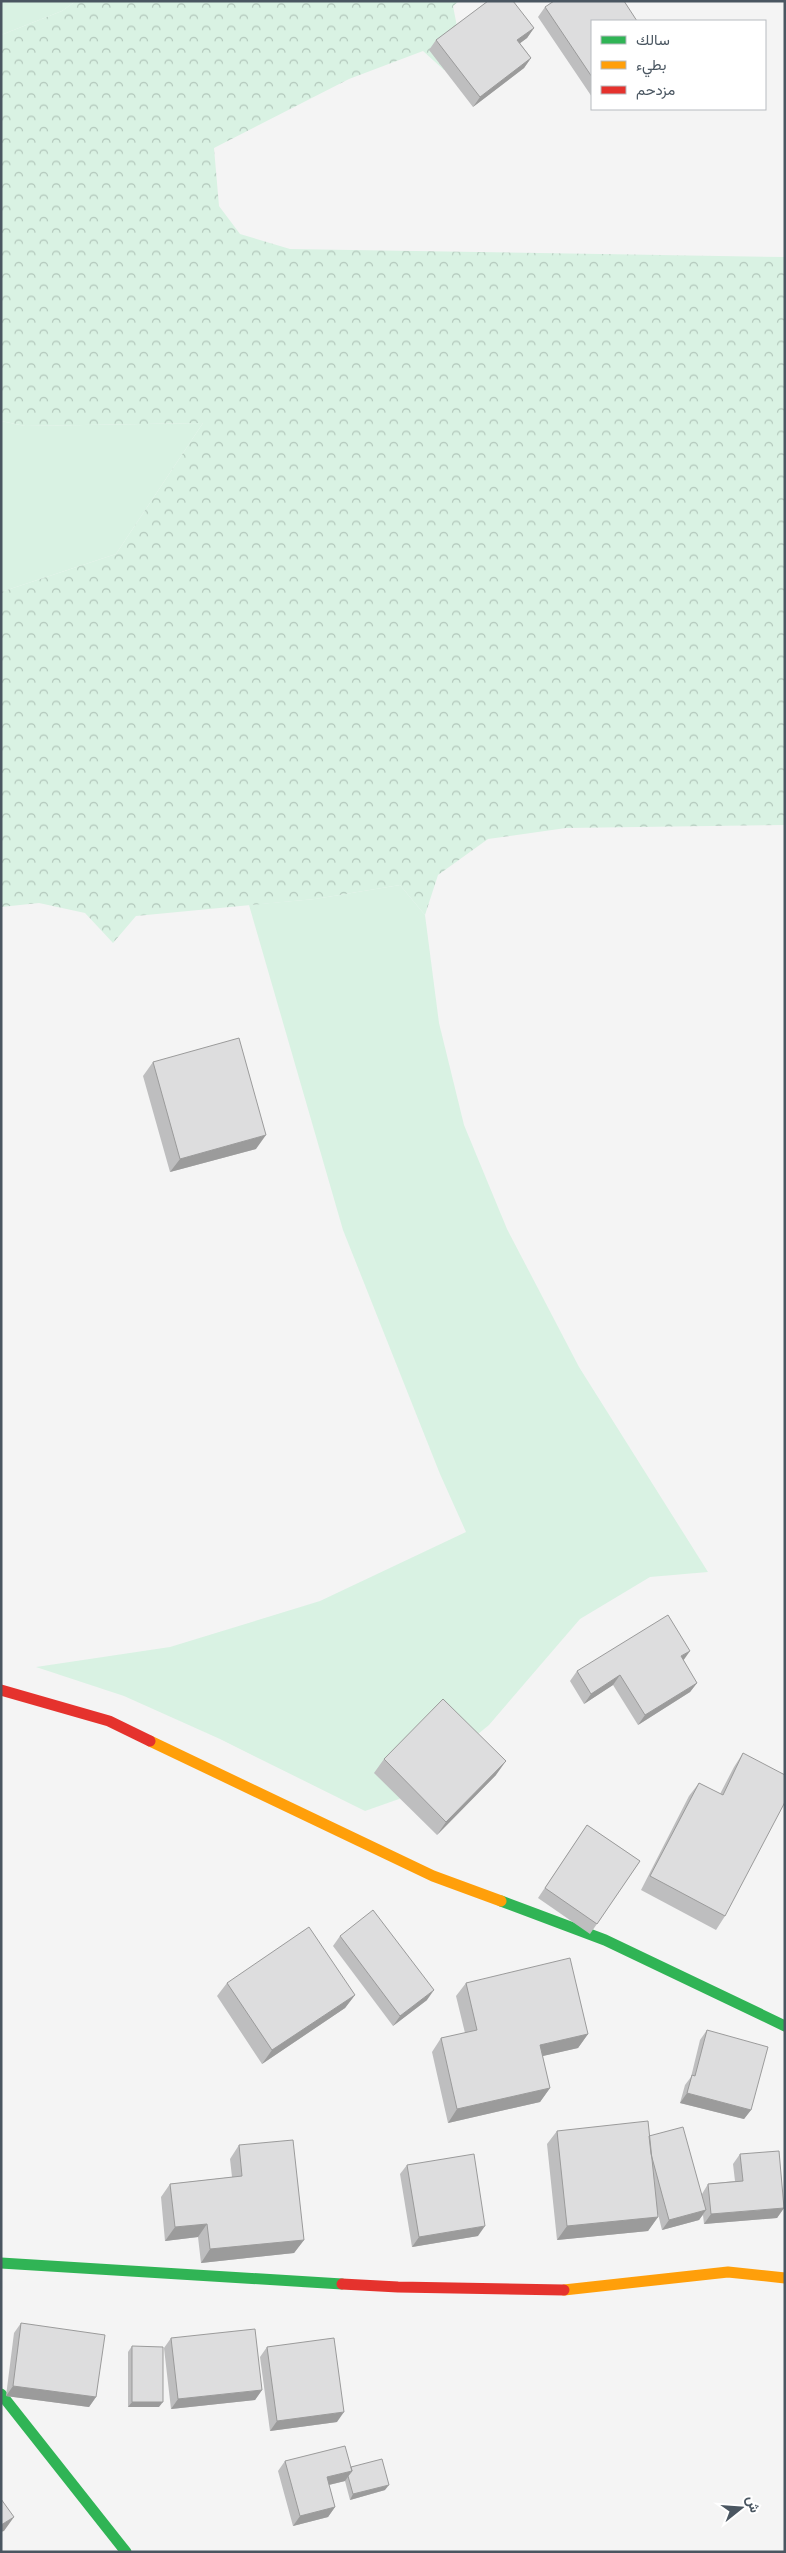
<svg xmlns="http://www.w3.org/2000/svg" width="786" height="2553" font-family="'Titillium Web',Vazirmatn,sans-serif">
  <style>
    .green { fill: #d9f2e3 }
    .forest { fill: url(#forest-crowns) }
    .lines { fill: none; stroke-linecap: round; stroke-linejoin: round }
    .fast { stroke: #30b455; stroke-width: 11 }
    .slow { stroke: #ff9f0a; stroke-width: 11 }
    .jam { stroke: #e5322d; stroke-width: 11 }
    .wall { fill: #bebebf }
    .shaded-wall { fill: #9b9b9b }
    .building { fill: #ddddde; stroke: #9b9b9b }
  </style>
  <defs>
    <pattern id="forest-crowns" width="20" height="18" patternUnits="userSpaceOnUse" patternTransform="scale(1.25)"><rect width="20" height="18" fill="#d9f2e3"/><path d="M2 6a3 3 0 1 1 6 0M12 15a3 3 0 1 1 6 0" fill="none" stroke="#b2c7bb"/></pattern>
  </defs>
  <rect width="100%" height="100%" fill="#f4f4f4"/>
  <path class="green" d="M1,1H76L62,11L1,35Z
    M1,421L25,426L203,423L116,554L1,592Z
    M400,885L425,915L439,1023L464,1125L507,1229L579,1367L708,1572L650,1577L580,1619L489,1725L399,1799L365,1811L220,1739L124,1696L36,1667L170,1647L320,1601L466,1532L440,1474L343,1230L249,905L315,899Z"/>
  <path class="forest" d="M76,1H459L453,6L461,47L444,70L423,51L349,79L214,148L219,206L240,234L290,249L785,257V825L566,828L488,839L438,875L425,915L400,885L315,899L136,916L113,943L85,913L39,903L1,907V592L116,554L203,423L25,426L1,421V35L62,11Z"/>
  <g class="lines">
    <path class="fast" d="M501,1901L605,1940L785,2026
      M1,2263L342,2284
      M1,2394L126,2552"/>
    <path class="slow" d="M150,1741L433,1876L501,1901
      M564,2290L728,2272L785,2278"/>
    <path class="jam" d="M1,1690L109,1721L150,1741
      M342,2284L398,2287L564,2290"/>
  </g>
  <path class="wall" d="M545,7L592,21V97L538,17Z
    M534,28L527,38L520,43L531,58L524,68L473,107L429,50L436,40Z
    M153,1062L256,1149L170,1172L143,1076Z
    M683,1660L697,1683L690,1692L638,1725L613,1685L584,1704L570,1681L577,1671Z
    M743,1753L725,1916L716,1930L641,1890L689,1796L699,1783L720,1794L734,1767Z
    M384,1759L496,1775L437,1835L374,1773Z
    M587,1825L640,1861L590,1934L538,1898Z
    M340,1936L427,2000L393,2026L333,1946Z
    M227,1983L355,1995L345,2008L262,2064L217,1996Z
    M466,1983L588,2034L578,2048L542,2056L550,2088L540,2102L448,2123L432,2052L441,2038L465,2033L456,1996Z
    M707,2030L751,2110L744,2119L680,2103L685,2085L691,2077L700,2040Z
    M557,2131L649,2136L702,2194L708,2184L735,2181L733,2164L740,2154L784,2208L777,2218L704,2224L703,2215L699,2220L662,2230L658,2214V2217L648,2231L557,2240L547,2144Z
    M239,2145L304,2240L294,2253L201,2263L198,2237L165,2241L161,2197L170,2184L232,2177L230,2159Z
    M407,2165L478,2236L412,2247L400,2174Z
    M21,2323L96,2397L89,2407L6,2396L14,2333Z
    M171,2338L262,2390L255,2400L171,2409L164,2348Z
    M132,2346L159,2407H128V2352Z
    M267,2347L337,2422L270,2431L260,2357Z
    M285,2461L351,2467L385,2490L350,2500L345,2481L329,2485L335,2507L328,2517L293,2526L278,2471Z"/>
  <path class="shaded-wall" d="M534,28L527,38L511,50L517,40Z
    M531,58L524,68L473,107L480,97Z
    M266,1135L256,1149L170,1172L180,1159Z
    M690,1651L683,1661L681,1656Z
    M620,1675L613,1685L584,1704L591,1694Z
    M697,1683L690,1692L638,1725L645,1715Z
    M506,1761L496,1775L437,1835L446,1822Z
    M434,1990L427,2000L393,2026L400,2016Z
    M355,1995L345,2008L262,2064L272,2050Z
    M588,2034L578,2048L530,2059L540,2045Z
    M550,2088L540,2102L448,2123L457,2109Z
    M687,2093L751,2110L744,2119L680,2103Z
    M784,2208L777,2218L704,2224L711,2214Z
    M706,2210L699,2220L662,2230L669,2220Z
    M658,2217L648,2231L557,2240L567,2226Z
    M207,2224L198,2237L165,2241L175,2227Z
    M485,2226L478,2236L412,2247L419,2237Z
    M304,2240L294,2253L201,2263L210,2249Z
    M13,2386L96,2397L89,2407L6,2396Z
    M262,2390L255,2400L171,2409L178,2399Z
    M132,2402H163L159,2407H128Z
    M344,2412L337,2422L270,2431L277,2421Z
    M352,2471L345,2481L320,2487L327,2477Z
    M389,2485L385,2490L350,2500L353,2494Z
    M335,2507L328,2517L293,2526L300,2516Z
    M14,2517L4,2531L1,2532V2525Z"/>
  <path class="building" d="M488,1H513L534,28L517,40L531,58L480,97L436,40Z
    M554,1H624L637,21H592V77L545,7Z
    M239,1038L266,1135L180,1159L153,1062Z
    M668,1615L690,1651L681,1656L697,1683L645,1715L620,1675L591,1694L577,1671Z
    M443,1699L506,1761L446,1822L384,1759Z
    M743,1753L785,1775V1802L725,1916L650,1876L699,1783L723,1795Z
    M587,1825L640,1861L597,1924L545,1888Z
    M373,1910L434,1990L400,2016L340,1936Z
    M309,1927L355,1995L272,2050L227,1983Z
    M570,1958L588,2034L540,2045L550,2088L457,2109L441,2038L477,2030L466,1983Z
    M707,2030L768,2047L751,2110L687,2093L692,2075L695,2076Z
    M648,2121L658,2217L567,2226L557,2131Z
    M683,2127L706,2210L669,2220L651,2154L649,2136Z
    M293,2140L304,2240L210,2249L207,2224L175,2227L170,2184L242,2176L239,2145Z
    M779,2151L784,2208L711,2214L708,2184L743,2181L740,2154Z
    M474,2154L485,2226L419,2237L407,2165Z
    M21,2323L105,2335L96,2397L13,2386Z
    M255,2329L262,2390L178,2399L171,2338Z
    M334,2338L344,2412L277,2421L267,2347Z
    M132,2346L163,2347V2402H132Z
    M345,2446L352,2471L327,2477L335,2507L300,2516L285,2461Z
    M382,2459L389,2485L353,2494L348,2476L352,2471L351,2467Z
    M1,2499L14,2517L1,2525Z"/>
  <rect width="786" height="2553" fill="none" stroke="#4a5661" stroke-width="5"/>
  <rect x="591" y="20" width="175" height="90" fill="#ffffff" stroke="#b7bbc0"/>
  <rect x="601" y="36" width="25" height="8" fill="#30b455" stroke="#b7bbc0"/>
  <text x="636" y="45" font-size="15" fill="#4a5661">سالك</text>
  <rect x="601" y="61" width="25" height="8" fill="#ff9f0a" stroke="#b7bbc0"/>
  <text x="636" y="70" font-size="15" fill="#4a5661">بطيء</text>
  <rect x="601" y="86" width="25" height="8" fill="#e5322d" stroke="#b7bbc0"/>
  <text x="636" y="95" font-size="15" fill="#4a5661">مزدحم</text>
  <g transform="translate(741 2508) rotate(73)" stroke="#ffffff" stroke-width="4" paint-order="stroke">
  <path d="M0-4L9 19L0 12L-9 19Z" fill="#4a5661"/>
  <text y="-8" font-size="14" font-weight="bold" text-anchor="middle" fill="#4a5661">ش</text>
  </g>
</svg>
